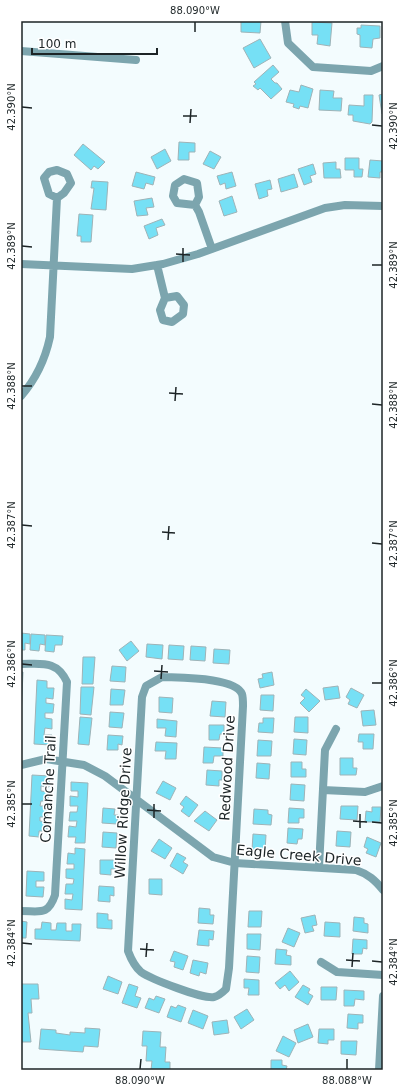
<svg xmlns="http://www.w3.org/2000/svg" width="404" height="1091" font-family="'DejaVu Sans',sans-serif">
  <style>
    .building { fill: #76e0f5; stroke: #9eb3b7 }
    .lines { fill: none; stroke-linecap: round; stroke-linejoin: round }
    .minor { stroke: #7ca5ae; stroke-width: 8 }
    .ticks { fill: none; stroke: #1c2426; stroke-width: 1.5 }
    .labels { text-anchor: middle; stroke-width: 3; stroke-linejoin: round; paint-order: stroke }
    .street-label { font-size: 14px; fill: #1c2426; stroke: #fff }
    .neatline { fill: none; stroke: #1c2426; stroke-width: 1.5 }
    .ticks-label { font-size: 10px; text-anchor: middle; fill: #1c2426 }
  </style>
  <rect width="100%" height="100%" fill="#f3fcfe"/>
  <path class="building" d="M241,21H261L260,33L241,32Z
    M312,22L332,23L330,46L317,44L318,35H312Z
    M361,25L380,26V38L373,39L372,48L360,47V35L357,34V28H361Z
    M260,39L271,58L254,68L243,48Z
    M273,65L279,72L271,79L275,83H277L282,89L271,99L260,88L258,90L253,86L256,84L254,82Z
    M301,85L313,89L308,108L300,106L299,109L293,107L294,104L286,102L290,90L299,92Z
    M320,90L334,91L333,98H342L341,111L319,110Z
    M383,94V113L382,114L379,95Z
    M364,95H373L372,122L370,124L353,121V115H348L349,105L364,106Z
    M179,142L195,143V152H189V160H178Z
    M83,144L105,162L98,169L94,166L91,170L74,155Z
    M165,149L171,161L157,169L151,157Z
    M210,151L221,157L214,169L203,164Z
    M345,158H359V169H363L362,177H354V170H345Z
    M370,160L383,161V172H380V178L368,177Z
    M336,162V169H340L341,178H324L323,163Z
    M313,164L316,174L310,176L312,182L304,185L298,169Z
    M136,172L155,177L153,185L146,183L144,189L132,186Z
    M232,172L236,186L226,189L225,183L220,185L217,176Z
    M294,174L298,187L281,192L278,179Z
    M270,180L272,189L267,190L268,196L259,199L255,184Z
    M92,181L108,182L106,210L91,209L94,188H91Z
    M232,196L237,212L224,216L219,201Z
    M152,198L154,207L146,208L148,215L137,216L134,201Z
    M79,214L93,215L91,242H81V236H77Z
    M162,219L165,225L156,228L158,235L149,239L144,226Z
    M21,633L30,634V644L25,643V650H21Z
    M31,634L45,635V645L40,644L39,651L30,650Z
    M46,635L63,636L62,645H55L54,652L45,651Z
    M131,641L139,651L127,661L119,650Z
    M147,644L163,645L162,659L146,657Z
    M169,645L184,646L183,660L168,659Z
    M191,646L206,647L205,661L190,660Z
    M214,649L230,650L229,664L213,663Z
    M83,657H95L93,684H82Z
    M112,666L126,667L125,682L110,681Z
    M21,672H23L21,717Z
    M272,672L274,685L260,688L258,679L263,678L262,674Z
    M37,680L47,681V688H54L53,699L46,698V703L54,704L53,713H45V718L52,719V729L45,728L44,735H52L51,745L34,744Z
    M338,686L340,698L325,700L323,688Z
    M81,687H94L91,715L80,714Z
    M351,688L364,695L357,708L348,704L350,700L346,697Z
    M111,689L125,690L123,705H110Z
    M306,689L320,701L309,712L300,703L305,698L301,695Z
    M261,695H274L273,711L260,710Z
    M159,697L173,698L172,713L159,712Z
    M212,701L226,702L225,717L210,716Z
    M374,710L376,725L363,726L361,711Z
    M110,712L124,713L122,728L109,727Z
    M80,717L92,718L89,745L78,744Z
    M295,717H308V733L294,732Z
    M263,718H274L273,733L258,732L259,723H263Z
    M157,719L177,721L176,737L165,736L166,728H157Z
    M209,725H224V734H220L219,740H209Z
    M359,734H374L373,749H363V742H358Z
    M108,735L123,736L122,745L118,744V750H107Z
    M294,739L307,740L306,755L293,754Z
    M258,740L272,741L271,756H257Z
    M156,742L177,743L176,759H165L166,751H155Z
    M204,747L223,748V756H214L213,763H203Z
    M340,758H353V768H357L356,775H340Z
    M291,762H302V769H306V777H291Z
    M257,763L270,764L269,779L256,778Z
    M207,770L222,771V780H219V786L206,785Z
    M32,775L50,776L49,787L41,786V791L49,792L48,801H41L40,806H48L47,817H40V821L47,822V831H39V837L29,836Z
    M163,781L176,788L170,800L156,793Z
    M71,782L88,783L85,843H75L76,837H68L69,826L76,827L77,821H69L70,812H77L78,806H70V796L78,797V791H71Z
    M291,784L305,785L304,801L290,800Z
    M186,796L198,805L189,817L181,811L184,807L180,804Z
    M341,806H358L357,820L340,819Z
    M372,807H381L380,822H365L366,811L372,812Z
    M103,808L115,809L114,815H118L117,824L102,823Z
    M289,808L304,809V818H299V823H288Z
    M254,809L268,810V814L272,815L271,825L253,824Z
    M205,811L217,820L209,831L194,821Z
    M288,828L303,829L302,839H298L297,844L287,843Z
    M337,831L351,832L350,847L336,846Z
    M103,832L117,833L116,848L102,847Z
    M253,834L266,835L265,851L252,850Z
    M367,837L381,843L376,857L366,853L368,849L364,847Z
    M159,839L172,848L165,859L151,851Z
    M75,848L85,849L82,910L65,909V899L72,900L73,894H65L66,884H73L74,879L66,878V869H74V864H67L68,853L75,854Z
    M177,853L186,858L183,862L188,865L183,874L170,866Z
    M100,860H116L115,869H111V875L100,874Z
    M27,871L44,872V881H36V887H44L43,897L26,896Z
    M149,879H162V895L149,894Z
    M99,886L114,887V896L110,895V902L98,901Z
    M199,908L210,909V915H214L213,924L198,923Z
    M249,911H262L261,927H248Z
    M97,913L108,914V920H112V929L97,928Z
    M315,915L317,925L312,926L314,931L305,933L301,918Z
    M354,917L364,918V923L368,924V933L353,931Z
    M21,921L27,922L26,938H21Z
    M42,922L51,923V930H56L57,923H66V931H72V924H81L80,941L35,939V929H41Z
    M325,922L340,923V937L324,936Z
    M288,928L300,933L294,947L282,942Z
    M199,930L214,931L213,940L209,939V946L197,945Z
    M247,934H261L260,950L247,949Z
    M353,939L367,940V949L363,948L362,954H352Z
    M276,949L287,950L286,955L291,956V965L275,964Z
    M174,951L188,956L183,970L174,967L175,962L170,961Z
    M247,956L260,957L259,973L246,972Z
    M193,960L208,963L206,974L200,972L199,976L190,973Z
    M290,971L299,982L289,991L285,985L280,989L275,983Z
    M108,976L122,982L118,994L103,989Z
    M244,979L259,980V995H248L249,988H244Z
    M21,984H38L39,999H31L32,1013H28L31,1042H21Z
    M129,984L138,987L135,996L141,998L137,1008L122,1003Z
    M303,985L310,989L308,993L313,996L308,1005L295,997Z
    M321,987H337L336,1000H321Z
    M344,990L364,991V1000L355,999L354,1006H344Z
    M156,996L165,999L159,1013L145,1008L149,998L154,1000Z
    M178,1005L186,1008L181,1022L167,1017L171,1006L176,1008Z
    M247,1009L254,1020L241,1029L234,1017Z
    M193,1010L208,1016L203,1029L188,1023Z
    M348,1014L363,1015V1023H358V1029L347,1028Z
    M227,1020L229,1033L214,1035L212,1022Z
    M308,1024L313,1037L298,1043L294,1030Z
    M85,1028L100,1029L98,1047L84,1046L83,1052L39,1049L41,1029L56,1030V1033L70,1035V1032L85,1033Z
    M319,1029H334V1040H328V1044L318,1043Z
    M143,1031L161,1032L160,1047H166L165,1062H170V1070H151L152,1061H146L147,1046H142Z
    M283,1036L296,1043L289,1057L276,1051Z
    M341,1041H357L356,1055L341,1054Z
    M271,1060H282V1065L287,1066L286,1070H271Z"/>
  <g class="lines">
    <path class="minor" d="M285,21L288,43L313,67L371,71L383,66
      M21,51L136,60
      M57,170L67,174L71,183L64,193L57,198L49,194L44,178L49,172Z
      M184,179L197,183L199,197L195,205L177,203L173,196L175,185Z
      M195,205L199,212L212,249
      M21,264L132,269L163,264L198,254L325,208L345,205L383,206
      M157,265L165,298
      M177,296L184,305L183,314L172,322L163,320L160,310L165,298Z
      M21,396C37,378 45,360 50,337L57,198
      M21,664C42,664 57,660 67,682L55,895C48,916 40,911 21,911
      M162,677C179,678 235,677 242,694C243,697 243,703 243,706L229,968L226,989C223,992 219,996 214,997C202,999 151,979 141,972C134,966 131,959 128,951L142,697L146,686Z
      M21,765L46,759L84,765L105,776L213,857L235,863L356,870C368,874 375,880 383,890
      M323,790L365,792L383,786
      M319,867L325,750L336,729
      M321,962L337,972L383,975
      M379,1070L383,996"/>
  </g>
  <path class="ticks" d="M195,32V22M22,107L32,108M183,116H197M190,123L191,109M372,125L382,126M22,246L32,247M176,254L190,255M183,262V248M372,265H382M22,386H32M169,393L183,394M175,401L176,387M372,404L382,405M22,525L32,526M162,532L175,533M168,540L169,526M372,543L382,544M22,664L32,665M154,671L168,672M161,679L162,665M372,683H382M22,804H32M147,810L161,811M154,818V804M353,821L367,822M372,822L382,823M360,828V814M22,943L32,944M140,949L154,950M146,957L147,943M346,960L360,961M372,961L382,962M352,967L353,953M140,1069L141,1059M347,1069V1059"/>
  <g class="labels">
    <g class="street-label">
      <text transform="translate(227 768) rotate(-87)" y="5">Redwood Drive</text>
      <text transform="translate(48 789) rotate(-87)" y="5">Comanche Trail</text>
      <text transform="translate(123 813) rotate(-87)" y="5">Willow Ridge Drive</text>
      <text transform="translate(299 855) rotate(5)" y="5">Eagle Creek Drive</text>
    </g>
  </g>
  <rect width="404" height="1091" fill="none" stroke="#ffffff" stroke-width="44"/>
  <path d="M32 48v6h125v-6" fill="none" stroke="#1c2426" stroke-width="2"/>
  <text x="38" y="48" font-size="12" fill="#1c2426" stroke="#ffffff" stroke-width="3" paint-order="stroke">100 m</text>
  <rect x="22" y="22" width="360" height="1047" class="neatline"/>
  <g class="ticks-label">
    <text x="195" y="14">88.090°W</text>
    <text transform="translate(11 107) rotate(-90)" y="4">42.390°N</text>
    <text transform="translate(393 126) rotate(-90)" y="4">42.390°N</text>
    <text transform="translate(11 246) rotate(-90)" y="4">42.389°N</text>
    <text transform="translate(393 265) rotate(-90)" y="4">42.389°N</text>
    <text transform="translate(11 386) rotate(-90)" y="4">42.388°N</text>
    <text transform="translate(393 405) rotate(-90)" y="4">42.388°N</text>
    <text transform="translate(11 525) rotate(-90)" y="4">42.387°N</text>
    <text transform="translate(393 544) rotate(-90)" y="4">42.387°N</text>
    <text transform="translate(11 664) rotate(-90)" y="4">42.386°N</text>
    <text transform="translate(393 683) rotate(-90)" y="4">42.386°N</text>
    <text transform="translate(11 804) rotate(-90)" y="4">42.385°N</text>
    <text transform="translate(393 823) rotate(-90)" y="4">42.385°N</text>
    <text transform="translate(11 943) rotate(-90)" y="4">42.384°N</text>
    <text transform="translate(393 962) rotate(-90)" y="4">42.384°N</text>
    <text x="140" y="1084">88.090°W</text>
    <text x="347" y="1084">88.088°W</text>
  </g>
</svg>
